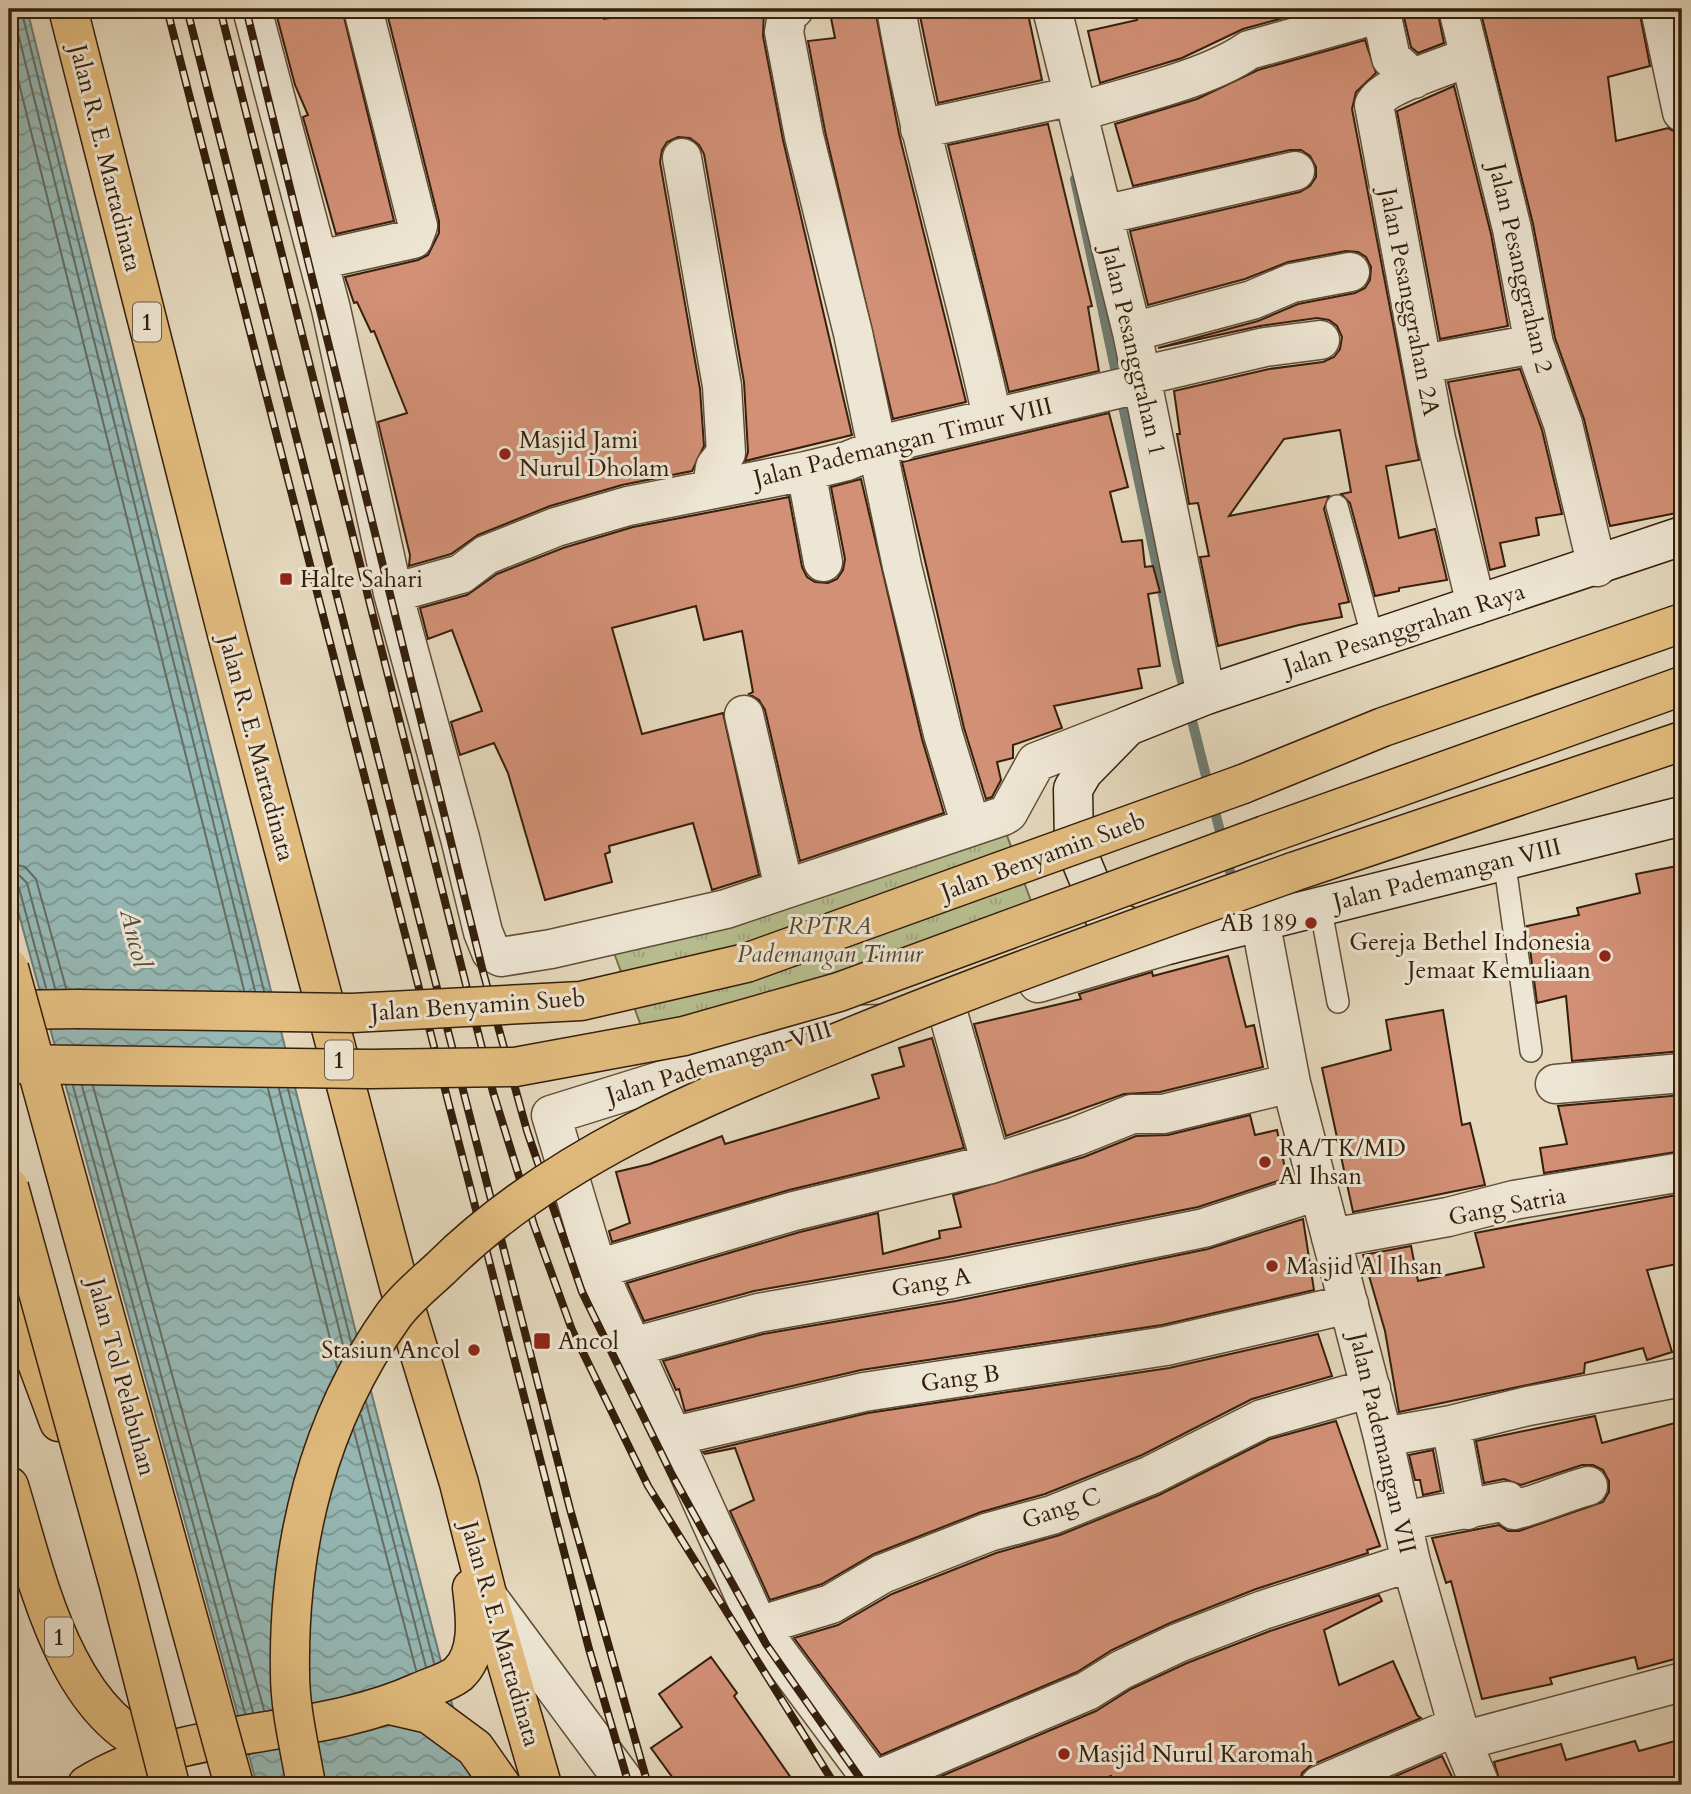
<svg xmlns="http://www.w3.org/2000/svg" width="1691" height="1794" font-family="Cardo,serif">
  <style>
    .park { fill: url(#park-tufts); stroke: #766e4d; stroke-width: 2 }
    .water { fill: url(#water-waves); stroke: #6f7b72; stroke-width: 2 }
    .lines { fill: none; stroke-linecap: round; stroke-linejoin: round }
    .shore { stroke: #666c60; stroke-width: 2 }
    .stream { stroke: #6f7b72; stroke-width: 10 }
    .building { fill: #d29076; stroke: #351f0b; stroke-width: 2 }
    .service-casing { stroke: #614d38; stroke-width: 24 }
    .minor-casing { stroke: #614d38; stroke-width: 41 }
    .tertiary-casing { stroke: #614d38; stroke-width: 41 }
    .secondary-casing { stroke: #351f0b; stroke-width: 41 }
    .primary-casing { stroke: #351f0b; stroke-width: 41 }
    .trunk-casing { stroke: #351f0b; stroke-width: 41 }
    .motorway-casing { stroke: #351f0b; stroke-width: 41 }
    .service { stroke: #eee6d4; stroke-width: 21 }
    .minor { stroke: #eee6d4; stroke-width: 38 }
    .tertiary { stroke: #eee6d4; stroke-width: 38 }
    .secondary { stroke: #eee6d4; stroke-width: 38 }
    .primary { stroke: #e2bc7e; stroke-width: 38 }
    .trunk { stroke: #e2bc7e; stroke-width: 38 }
    .motorway { stroke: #e2bc7e; stroke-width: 38 }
    .rail-casing { stroke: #351f0b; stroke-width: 8 }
    .rail { stroke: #eee6d4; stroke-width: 5; stroke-dasharray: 16; stroke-linecap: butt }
    .primary-bridge-casing { stroke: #351f0b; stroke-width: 41; stroke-linecap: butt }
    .motorway-bridge-casing { stroke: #351f0b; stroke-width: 41; stroke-linecap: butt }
    .primary-bridge { stroke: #e2bc7e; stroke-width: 38 }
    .motorway-bridge { stroke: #e2bc7e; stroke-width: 38 }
    .poi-dot { fill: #8f2418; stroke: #eee6d4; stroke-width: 2.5 }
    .labels { text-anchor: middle; stroke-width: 6; stroke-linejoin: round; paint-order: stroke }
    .shield { fill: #eee6d4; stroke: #6c5b47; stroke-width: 2 }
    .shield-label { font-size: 23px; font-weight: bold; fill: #351f0b }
    .street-label { font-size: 24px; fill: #351f0b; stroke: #eee6d4 }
    .poi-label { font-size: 24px; fill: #351f0b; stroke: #eee6d4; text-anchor: start }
    .park-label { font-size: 24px; font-style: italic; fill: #56472c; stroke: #eee6d4 }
    .water-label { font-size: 26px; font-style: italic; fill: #524d3e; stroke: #eee6d4 }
  </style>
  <defs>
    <pattern id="park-tufts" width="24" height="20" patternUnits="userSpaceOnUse" patternTransform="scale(1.75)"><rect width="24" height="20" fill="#b7be8f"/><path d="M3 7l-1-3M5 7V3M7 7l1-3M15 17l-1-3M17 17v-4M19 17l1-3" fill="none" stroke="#9ea37a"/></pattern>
    <pattern id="water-waves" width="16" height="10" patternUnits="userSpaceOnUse" patternTransform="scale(1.75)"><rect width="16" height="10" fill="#96b9b6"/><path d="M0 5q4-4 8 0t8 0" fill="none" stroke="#7b9692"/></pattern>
  </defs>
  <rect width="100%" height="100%" fill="#e5d8bd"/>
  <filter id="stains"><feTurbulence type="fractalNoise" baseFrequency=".00286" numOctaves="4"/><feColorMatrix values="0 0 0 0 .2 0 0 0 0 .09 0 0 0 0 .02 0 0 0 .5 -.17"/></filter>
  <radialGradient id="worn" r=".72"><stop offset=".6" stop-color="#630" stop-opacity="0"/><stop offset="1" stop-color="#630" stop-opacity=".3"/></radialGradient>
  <path class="park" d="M1002,822L1041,928L651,1053L610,942Z"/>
  <path class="water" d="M9,9H27L358,1341L473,1785H257L9,878Z"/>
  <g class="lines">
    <path class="shore" d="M12,9L255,991
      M21,9L264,991
      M9,43L244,990
      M9,863L25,867L36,879L66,988
      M9,873L20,876L27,883L55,988
      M9,882L19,888L46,988
      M73,1086L245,1713
      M82,1086L253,1712
      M93,1086L264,1710
      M268,1089L337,1367
      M279,1089L345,1353
      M288,1089L351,1342
      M366,1402L434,1663
      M361,1415L426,1667
      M354,1431L416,1670"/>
    <path class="stream" d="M1075,179L1177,661L1234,887"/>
  </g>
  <path class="building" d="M318,9H342L394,221L336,234L303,117L308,115L295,85L277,17Z
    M386,9H601L604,19L672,9H764L763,36L783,140L852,435L745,461L748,452L744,382L704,154L699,145L690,138L678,137L667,142L662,150L660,162L700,389L704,446L692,471L622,485L550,506L478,535L451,554L409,566L410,555L378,422L407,413L374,331L371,332L357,302L354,303L345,277L418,260L428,255L439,233V221Z
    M875,9L899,134L966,402L893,419L825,131L808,41L835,38L831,18Z
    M951,9H1027L1042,80L938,103L920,16Z
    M1134,9H1316L1243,29L1182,58L1100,83L1088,31L1137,20Z
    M1402,9H1437L1444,43L1418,53L1411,47Z
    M1480,9H1639L1650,66L1608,77L1616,141L1668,128L1678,133L1682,149V512L1610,526L1584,419L1555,338L1533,224Z
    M1365,40L1376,73L1356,92L1352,109L1419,460L1386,466L1399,538L1435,529L1447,580L1399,588V591L1375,596L1350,503L1341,494L1351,492L1340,430L1284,439L1229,516L1329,496L1324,509L1349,602L1339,604L1342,617L1299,625L1218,646L1200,557L1209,556L1198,503L1189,504L1177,434H1180L1174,391L1269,369L1323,362L1334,357L1340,349L1342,337L1337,326L1329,320L1317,318L1260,326L1158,348L1258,321L1298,304L1355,293L1365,288L1370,280L1371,267L1366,257L1358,252L1346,251L1288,262L1245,279L1148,305L1130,231L1300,192L1310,186L1316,177V167L1310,156L1301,150H1290L1133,186L1115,124L1197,99L1258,70Z
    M1454,86L1491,234L1508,326L1440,339L1397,111Z
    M1048,124L1092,306L1088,307L1099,371L1009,392L948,145Z
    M1520,369L1542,430L1562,514L1536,518L1539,535L1500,543L1505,566L1490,570L1448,382Z
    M1109,413L1128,487L1110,492L1122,542L1142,540L1145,567L1153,566L1160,592L1148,594L1160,666L1138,669L1142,688L1054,706L1062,728L1013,745V758L997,762L1001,780L992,797L986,799L964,728L902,462Z
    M861,479L922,739L944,813L800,861L765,710L759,700L749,694L753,692L742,631L704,640L696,606L612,628L642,734L723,713L759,875L712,890L693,823L609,846L610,852L605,854L612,882L545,900L508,773L494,743L460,755L451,722L482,711L452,630L428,639L420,608L467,595L497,574L563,548L633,527L789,497L802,567L807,577L815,582L828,583L837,579L843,570L845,559L831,487Z
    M1682,865V1051L1572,1061L1566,996L1537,1003L1527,926L1579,915L1577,908L1640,893L1636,874Z
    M1228,956L1246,1027L1254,1025L1263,1067L1160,1092L1124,1094L1006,1136L974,1024L1081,999L1079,994L1152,972L1153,976Z
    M1443,1010L1462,1125L1470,1123L1485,1185L1353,1212L1322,1068L1391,1050L1386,1020Z
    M932,1038L964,1148L789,1190L612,1242L609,1231L630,1223L616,1172L650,1164L722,1136L725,1144L879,1098L872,1075L904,1066L899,1048Z
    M1682,1095V1151L1544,1173L1540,1148L1567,1144L1558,1106Z
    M1250,1115L1255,1135L1277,1130L1287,1178L1198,1207L948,1257L754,1291L644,1321L627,1283L800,1232L878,1213L883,1254L940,1238L939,1231L961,1227L953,1195L1084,1157L1136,1136L1168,1135Z
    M1682,1194V1263L1647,1270L1672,1352L1647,1360L1643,1348L1585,1363L1584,1373L1399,1412L1385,1331L1363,1255L1411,1246L1418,1281L1484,1267L1475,1233Z
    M1303,1219L1314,1290L1162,1325L861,1370L685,1411L679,1389L676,1390L663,1361L763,1334L956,1301L1208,1249Z
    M1318,1334L1332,1376L1252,1399L1142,1455L1045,1494L981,1512L874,1554L822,1584L770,1600L730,1511L754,1500L735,1448L705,1454L703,1452L868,1413L1169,1368Z
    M1595,1416L1602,1443L1682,1421V1657L1638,1669L1635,1657L1550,1678L1552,1684L1482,1699L1451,1581L1446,1583L1432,1538L1499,1525L1508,1531H1519L1603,1502L1609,1492V1481L1603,1470L1593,1465H1582L1521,1485L1504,1479L1484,1483L1476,1441Z
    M1336,1421L1380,1546L1367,1550L1368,1553L1256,1589L1170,1623L1112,1650L1077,1672L881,1755L794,1638L838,1625L892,1594L996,1553L1060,1535L1159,1495L1270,1439Z
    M1433,1450L1441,1491L1423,1495L1420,1480H1415L1409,1455Z
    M1379,1595L1382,1601L1324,1630L1339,1685L1393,1661L1417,1715L1421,1718L1311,1765L1302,1773L1299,1785H1114L1111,1776L1085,1785H920L1096,1711L1131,1689L1187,1663L1270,1631Z
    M711,1657L737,1693L734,1696L796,1785H678L651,1748L682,1727L659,1694Z
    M1682,1739V1785H1501L1494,1762L1561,1744L1566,1760L1635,1741L1639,1751Z
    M1442,1756L1456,1785H1375Z"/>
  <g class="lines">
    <defs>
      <path id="service" d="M1337,506L1373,639
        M1504,859L1531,1051
        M1320,905L1338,1002"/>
      <path id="minor" d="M252,9L331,309L393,593L460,838L483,932L491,952L501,957L551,949L726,909L1003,816L1008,813L1036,762L1128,726
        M794,9L787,15L784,32L804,136L853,333L902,566L943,734L971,826
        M896,9C920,147 963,280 992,417
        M1052,9L1132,332L1206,695
        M1355,9L1357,20L1376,14L1382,17L1391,58L1414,79
        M1458,9L1512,229L1534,344L1563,424L1597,567
        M1660,9L1682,112
        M1469,57C1448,66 1382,85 1374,105L1436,439L1476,605
        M1078,112C1128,96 1206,80 1249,50L1357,20
        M920,129L1074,96
        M682,158L722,386L726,453L715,467L712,487
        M1103,215L1295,171
        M319,260L413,239L418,226L363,9
        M1132,332L1252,300L1292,283L1350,272
        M1423,364L1534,344
        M1141,376L1265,347L1320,340
        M806,471L823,562
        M393,593L461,574L486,555L556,527L628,506L806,471L847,461L896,441L1143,383
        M744,715L784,888
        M1260,920L1291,1083L1383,1437L1411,1562L1462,1741L1480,1785
        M1038,983L1171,944
        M948,1013L991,1164
        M1555,1084L1682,1073
        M1331,1238L1448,1217L1514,1200L1682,1172
        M597,1269L794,1211L991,1164L1077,1136L1132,1114H1163L1291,1083
        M632,1347L758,1313L952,1279L1204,1228L1317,1191
        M1451,1425L1528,1406L1682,1377
        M674,1436L864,1392L1166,1346L1349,1304
        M1383,1437L1451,1425L1467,1510
        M1402,1521L1507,1501L1514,1510C1540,1504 1562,1493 1588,1486
        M758,1626L831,1604L882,1574L989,1532L1052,1515L1151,1475L1262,1419L1371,1388
        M1462,1741L1682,1682
        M872,1782L1087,1691L1121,1670L1178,1643L1263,1610L1411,1562
        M876,1785L758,1626L597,1269L551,1115L721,1062L821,1026L883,1024
        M1320,1785L1457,1726"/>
      <path id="tertiary" d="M490,1600L627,1785"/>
      <path id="secondary" d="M1682,536L1206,695L1128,726L1083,772L1073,789L1074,844L1104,916L1171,944L1682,816"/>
      <path id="primary" d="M1243,784L1383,727L1682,623
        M1265,835L1682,686"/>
      <path id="trunk" d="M68,9L227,634L399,1286L459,1483L488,1598L542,1785
        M9,1486C36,1573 64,1719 163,1751
        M390,1705L429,1714L475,1748L501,1785
        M87,1785C187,1724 314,1740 419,1692C430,1687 448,1682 458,1674C481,1653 475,1614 472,1588"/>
      <path id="motorway" d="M1293,872L1682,741
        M9,1010L77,1009
        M9,1287L59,1422"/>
    </defs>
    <use href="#service" class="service-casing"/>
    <use href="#minor" class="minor-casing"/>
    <use href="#tertiary" class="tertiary-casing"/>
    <use href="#secondary" class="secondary-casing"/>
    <use href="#primary" class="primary-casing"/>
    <use href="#trunk" class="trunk-casing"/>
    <use href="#motorway" class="motorway-casing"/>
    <use href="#service" class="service"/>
    <use href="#minor" class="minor"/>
    <use href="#tertiary" class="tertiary"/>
    <use href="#secondary" class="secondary"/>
    <use href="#primary" class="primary"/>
    <use href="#trunk" class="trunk"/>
    <use href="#motorway" class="motorway"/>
    <defs>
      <path id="rail" d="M167,9L589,1649L629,1785
        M187,9L570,1509L648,1785
        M220,9L493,1092L534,1225L572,1330L648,1486L835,1785
        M246,9L482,968L527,1131L582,1292L671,1473L766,1644L865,1785"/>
    </defs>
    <use href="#rail" class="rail-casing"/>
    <use href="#rail" class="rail"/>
    <defs>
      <path id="primary-bridge" d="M77,1009L352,1013L581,1001L746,963L1243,784
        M9,1064L370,1069L515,1067L684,1036L839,992L1265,835"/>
      <path id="motorway-bridge" d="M9,968L234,1785
        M9,1187L119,1585L170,1785
        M306,1785C300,1749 290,1710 290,1673C288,1546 318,1421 393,1316C406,1298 425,1283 441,1268C553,1157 702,1097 846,1039C993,979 1143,926 1293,872"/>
    </defs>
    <use href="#primary-bridge" class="primary-bridge-casing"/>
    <use href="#motorway-bridge" class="motorway-bridge-casing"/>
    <use href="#primary-bridge" class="primary-bridge"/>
    <use href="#motorway-bridge" class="motorway-bridge"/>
  </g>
  <g class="poi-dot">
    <circle cx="505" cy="454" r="7"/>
    <rect x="279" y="572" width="14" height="14" rx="3.5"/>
    <circle cx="1311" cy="923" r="7"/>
    <circle cx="1605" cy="956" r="7"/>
    <circle cx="1265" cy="1162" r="7"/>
    <circle cx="1272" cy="1266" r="7"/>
    <rect x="533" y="1332" width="18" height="18" rx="3.5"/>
    <circle cx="474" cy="1350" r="7"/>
    <circle cx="1064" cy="1754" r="7"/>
  </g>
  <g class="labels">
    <g class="shield">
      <rect x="133" y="302.5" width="28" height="39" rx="5"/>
      <rect x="325" y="1040.5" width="28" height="39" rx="5"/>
      <rect x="45" y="1617.5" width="28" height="39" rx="5"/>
    </g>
    <g class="shield-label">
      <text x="147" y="330">1</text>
      <text x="339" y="1068">1</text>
      <text x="59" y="1645">1</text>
    </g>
    <g class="street-label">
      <text transform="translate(106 158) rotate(76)" y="8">Jalan R. E. Martadinata</text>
      <text transform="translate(1521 268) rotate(77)" y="8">Jalan Pesanggrahan 2</text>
      <text transform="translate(1410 302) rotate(79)" y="8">Jalan Pesanggrahan 2A</text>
      <text transform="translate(1134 351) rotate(77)" y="8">Jalan Pesanggrahan 1</text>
      <text transform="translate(903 442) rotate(-14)" y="8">Jalan Pademangan Timur VIII</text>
      <text transform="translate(1404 629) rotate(-18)" y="8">Jalan Pesanggrahan Raya</text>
      <text transform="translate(257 748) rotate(75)" y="8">Jalan R. E. Martadinata</text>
      <text transform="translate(1043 856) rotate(-20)" y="8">Jalan Benyamin Sueb</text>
      <text transform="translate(1447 874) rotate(-14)" y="8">Jalan Pademangan VIII</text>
      <text transform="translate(478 1005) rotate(-4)" y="8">Jalan Benyamin Sueb</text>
      <text transform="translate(719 1062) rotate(-17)" y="8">Jalan Pademangan VIII</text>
      <text transform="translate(1507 1206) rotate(-11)" y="8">Gang Satria</text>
      <text transform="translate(931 1282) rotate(-10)" y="8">Gang A</text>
      <text transform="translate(122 1377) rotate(75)" y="8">Jalan Tol Pelabuhan</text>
      <text transform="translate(960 1378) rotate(-8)" y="8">Gang B</text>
      <text transform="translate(1383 1443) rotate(77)" y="8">Jalan Pademangan VII</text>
      <text transform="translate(1061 1508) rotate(-19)" y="8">Gang C</text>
      <text transform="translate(501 1634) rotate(74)" y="8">Jalan R. E. Martadinata</text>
    </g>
    <g class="poi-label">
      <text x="519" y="448">Masjid Jami<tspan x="519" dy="28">Nurul Dholam</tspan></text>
      <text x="300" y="587">Halte Sahari</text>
      <text x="1297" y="931" text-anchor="end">AB 189</text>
      <text x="1591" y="950" text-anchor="end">Gereja Bethel Indonesia<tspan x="1591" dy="28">Jemaat Kemuliaan</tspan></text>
      <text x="1279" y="1156">RA/TK/MD<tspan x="1279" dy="28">Al Ihsan</tspan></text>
      <text x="1286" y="1274">Masjid Al Ihsan</text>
      <text x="558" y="1349">Ancol</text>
      <text x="460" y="1358" text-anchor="end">Stasiun Ancol</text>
      <text x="1078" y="1762">Masjid Nurul Karomah</text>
    </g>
    <g class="park-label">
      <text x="830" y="934">RPTRA<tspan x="830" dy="28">Pademangan Timur</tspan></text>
    </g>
    <g class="water-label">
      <text transform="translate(136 938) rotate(76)" y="9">Ancol</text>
    </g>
  </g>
  <rect width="1691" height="1794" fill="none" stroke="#e5d8bd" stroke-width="35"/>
  <rect x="10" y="10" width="1670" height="1773" fill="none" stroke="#351f0b" stroke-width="3.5"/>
  <rect x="18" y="18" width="1656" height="1759" fill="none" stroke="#351f0b" stroke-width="2"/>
  <rect width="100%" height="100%" filter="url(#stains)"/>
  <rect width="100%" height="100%" fill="url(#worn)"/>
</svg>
